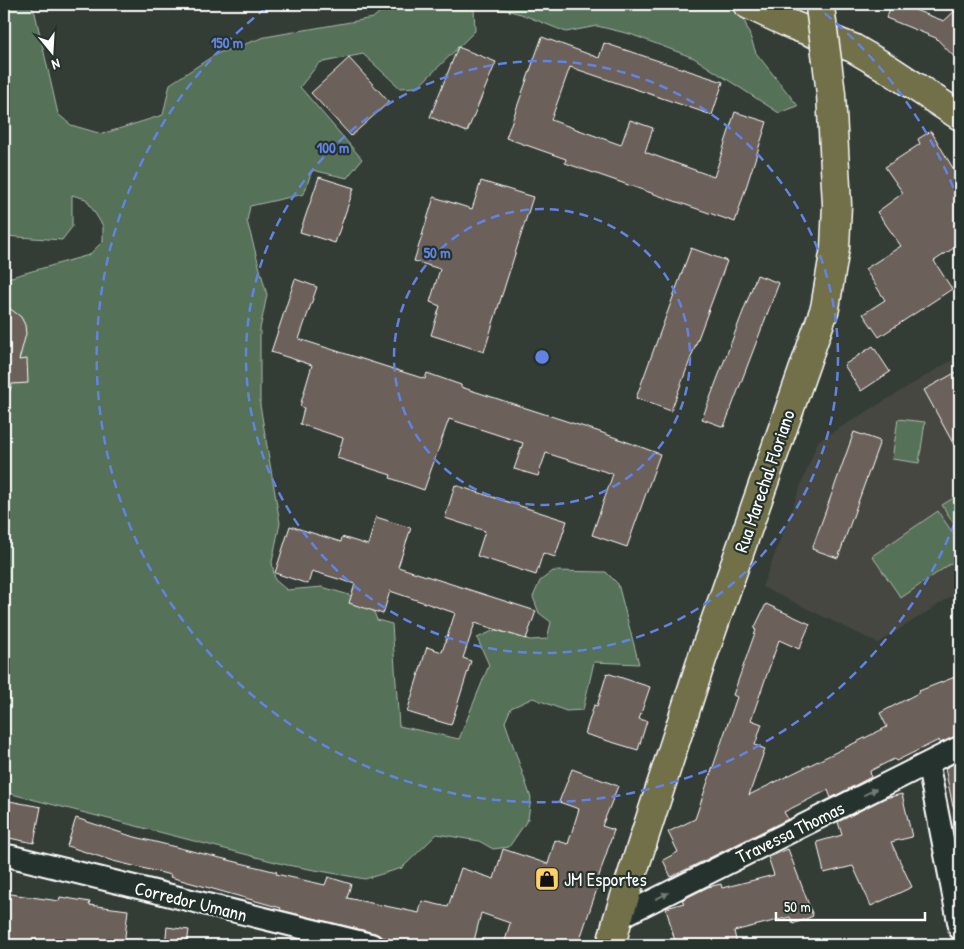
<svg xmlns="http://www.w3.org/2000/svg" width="964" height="949" font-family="'Patrick Hand',sans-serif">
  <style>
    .built { fill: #454741 }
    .green { fill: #557259; stroke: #aab8ac }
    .building { fill: #6c605a; stroke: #fff }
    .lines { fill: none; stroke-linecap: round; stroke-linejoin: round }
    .minor-casing { stroke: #fff; stroke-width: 25 }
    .major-casing { stroke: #fff; stroke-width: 31 }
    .minor { stroke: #26332d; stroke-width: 21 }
    .major { stroke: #71704a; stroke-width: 28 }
    .major-bridge-casing { stroke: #fff; stroke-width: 31; stroke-linecap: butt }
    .major-bridge { stroke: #71704a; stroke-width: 28 }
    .oneway { fill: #727a76 }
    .ring { fill: none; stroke: #6183e4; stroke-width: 2.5; stroke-dasharray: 9 6 }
    .labels { text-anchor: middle; stroke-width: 4.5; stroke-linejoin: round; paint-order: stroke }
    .street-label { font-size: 19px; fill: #fff; stroke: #26332d }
    .poi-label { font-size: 19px; fill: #fff; stroke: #26332d; text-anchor: start }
    .centre { fill: #6183e4; stroke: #26332d; stroke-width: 2.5 }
    .ring-label { font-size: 15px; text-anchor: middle; font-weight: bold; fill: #6183e4; stroke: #26332d; stroke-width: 4.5; stroke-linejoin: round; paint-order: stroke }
  </style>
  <rect width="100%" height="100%" fill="#343c36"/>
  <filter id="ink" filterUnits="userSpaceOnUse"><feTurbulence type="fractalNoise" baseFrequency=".02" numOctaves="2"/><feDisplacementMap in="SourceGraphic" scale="10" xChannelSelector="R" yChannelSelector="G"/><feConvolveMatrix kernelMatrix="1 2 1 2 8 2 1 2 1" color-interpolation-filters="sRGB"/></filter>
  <g filter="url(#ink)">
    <path class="built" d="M960,355V591L878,643L762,587L818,441Z"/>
    <path class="green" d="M4,4H30L35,13L58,114L71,125L102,134L163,115L170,84L216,54L265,37L373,18L389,4H753L739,5L756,53L798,106L779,113L694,58L630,34L597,26L566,32L521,14L490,6L474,8L475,31L418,87L400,88L363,54L319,63L300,87L362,159L347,178L312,170L304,194L250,206L247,221L267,295L260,329V405L280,523L272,562L275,580L287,590L322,587L356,597L371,604L377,620L392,624L399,726L459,739L489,665L477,638L495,630L530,640L547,639L551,622L539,613L533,597L540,581L553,571L606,572L618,584L639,664L594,662L583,710L566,711L533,698L511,708L505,722L531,798L528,819L509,847L493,849L479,841L437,834L402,868L365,879L287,865L4,792V279L89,255L103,241V226L86,199L72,195V227L62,240L4,236Z
      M898,419L925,422L919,463L892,459Z
      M960,494V534L942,505Z
      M938,511L960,544V557L901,598L872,556Z"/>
    <path class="building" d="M892,4H899L944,21L960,6V63L936,38L886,18Z
      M542,37L599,58L604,43L723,82L712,115L570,67L551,120L621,145L630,120L653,128L645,152L714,177L735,112L767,122L735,222L565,163L566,159L506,138Z
      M458,47L496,62L467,132L430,117Z
      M349,58L389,102L351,136L311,93Z
      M931,131L960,180V244L934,261L952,289L879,337L863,314L885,300L865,269L901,246L877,212L903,193L885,167L920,144L918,139Z
      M319,177L354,188L335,243L300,232Z
      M481,181L533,197L484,352L431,335L440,306L430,302L440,269L414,261L434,197L472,209Z
      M691,248L727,261L671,411L636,398Z
      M757,275L779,283L724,427L702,419Z
      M295,279L317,287L299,339L425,379L427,373L461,385V387L600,432L660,454L627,547L592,535L613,474L546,453L538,476L514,469L523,443L449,419L424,490L390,478L391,475L337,458L343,438L300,424L304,408L300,406L312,365L271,352Z
      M4,304L21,317L25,325L26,334L19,360L27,359L28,383L12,384L8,396L4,395Z
      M873,346L890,372L861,391L844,365Z
      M960,370V456L924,390Z
      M854,432L880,441L838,558L812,549Z
      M455,485L567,521L555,557L543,553L536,575L477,556L485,531L445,518Z
      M376,517L411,528L398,567L536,611L526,639L475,623L463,658L471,661L451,725L407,712L427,647L442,652L455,613L390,591L383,614L349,603L355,584L312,571L308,584L275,573L290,526L341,542L342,537L368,545Z
      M766,604L810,624L799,649L779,640L751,720L762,724L755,745L765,749L749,795L887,727L880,713L920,692L919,691L960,675V735L940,743L939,740L896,761L894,759L870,771L871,777L831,798L828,790L784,812L788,819L671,877L663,860L678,852L668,832L695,819L737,697L733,695L756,630L754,629Z
      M607,673L650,687L639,719L647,721L638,750L585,734L594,705L597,706Z
      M960,761V807H953L945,768Z
      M572,769L618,786L602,826L614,830L598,879L600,880L578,945L559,940L558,945H504L510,923L481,913L473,945H419L382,937L375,933L280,910L281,908L170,877L171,875L113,861L67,846L76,818L131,836L277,872L276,874L325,885L328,877L351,884L347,898L419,913L422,901L448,907L461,868L494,879L503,849L548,864L555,840L568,844L579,809L559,802Z
      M902,794L912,837L891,842L912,887L871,906L853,866L824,873L817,842L842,835L838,822L885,798Z
      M4,800L41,807L34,843L4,837Z
      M788,849L813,916L793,924L790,917L734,931L737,945H676L666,908L684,903L682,900L708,887L721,884L722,888L774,875L768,857Z
      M4,893L59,901L60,897L90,902L89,905L128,910L124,945H4Z
      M167,927L189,930L187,945H165Z"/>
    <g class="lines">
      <defs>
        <path id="minor" d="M928,764L960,929
          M10,856L372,945
          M618,918L960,747"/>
        <path id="major" d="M747,4L792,25L853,48L887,68L960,116
          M611,945L618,918L703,656L825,308L835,248L837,205L831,94L827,61"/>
      </defs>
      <use href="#minor" class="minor-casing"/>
      <use href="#major" class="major-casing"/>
      <use href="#minor" class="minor"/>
      <use href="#major" class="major"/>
      <defs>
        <path id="major-bridge" d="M820,7L827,61"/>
      </defs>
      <use href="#major-bridge" class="major-bridge-casing"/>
      <use href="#major-bridge" class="major-bridge"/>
    </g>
    <defs><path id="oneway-solid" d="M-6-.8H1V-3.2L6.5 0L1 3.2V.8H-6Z" transform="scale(1.25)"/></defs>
    <g class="oneway">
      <use href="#oneway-solid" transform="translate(870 792) rotate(-26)"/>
      <use href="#oneway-solid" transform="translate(662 896) rotate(-26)"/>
    </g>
  </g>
  <g class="ring">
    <circle cx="542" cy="357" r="148"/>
    <circle cx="542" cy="357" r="296"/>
    <path d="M960 509A445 445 0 1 1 271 4M813 4A445 445 0 0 1 960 205"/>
  </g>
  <defs>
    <symbol id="shop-square" viewBox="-11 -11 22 22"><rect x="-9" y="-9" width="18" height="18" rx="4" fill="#ffd166" stroke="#26332d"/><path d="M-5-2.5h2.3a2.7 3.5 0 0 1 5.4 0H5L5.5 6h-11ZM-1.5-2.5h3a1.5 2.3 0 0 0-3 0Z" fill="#111"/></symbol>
  </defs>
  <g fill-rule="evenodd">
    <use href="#shop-square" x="533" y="865" width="28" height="28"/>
  </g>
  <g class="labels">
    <g class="street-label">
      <text transform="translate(764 481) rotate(-71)" y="7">Rua Marechal Floriano</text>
      <text transform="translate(790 832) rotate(-26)" y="7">Travessa Thomas</text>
      <text transform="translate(191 901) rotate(14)" y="7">Corredor Umann</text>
    </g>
    <g class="poi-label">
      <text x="564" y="886">JM Esportes</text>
    </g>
  </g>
  <circle cx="542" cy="357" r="8" class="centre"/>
  <g class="ring-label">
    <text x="227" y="48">150 m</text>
    <text x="333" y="153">100 m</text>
    <text x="437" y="258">50 m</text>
  </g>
  <rect width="964" height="949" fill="none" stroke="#26332d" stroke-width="20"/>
  <rect x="10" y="10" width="944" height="929" fill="none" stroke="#fff" stroke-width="2" filter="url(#ink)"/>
  <g transform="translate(52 52) rotate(162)" stroke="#26332d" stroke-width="4" paint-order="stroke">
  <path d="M0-4L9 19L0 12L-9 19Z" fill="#ffffff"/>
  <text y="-8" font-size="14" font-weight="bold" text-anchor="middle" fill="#ffffff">N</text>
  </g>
  <path d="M776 912v8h149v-8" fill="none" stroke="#ffffff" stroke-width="2.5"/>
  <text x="784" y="912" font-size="15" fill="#ffffff" stroke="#26332d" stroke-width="4" paint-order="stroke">50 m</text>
</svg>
